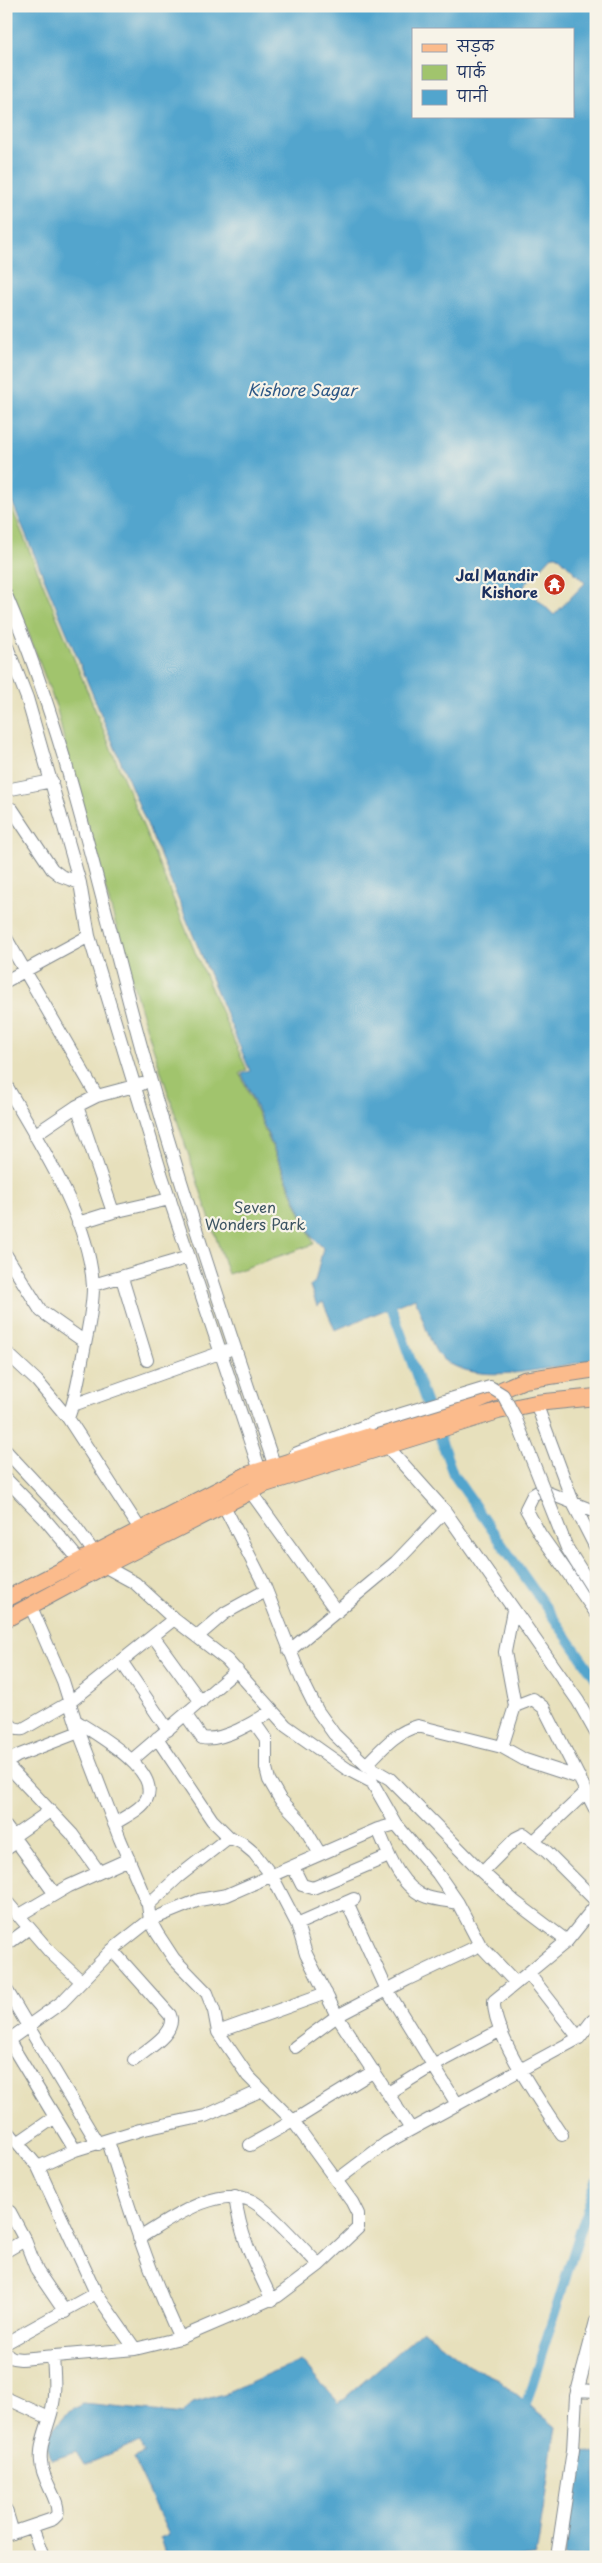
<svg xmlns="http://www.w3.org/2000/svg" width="602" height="2563" font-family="'Playpen Sans','Playpen Sans Deva',sans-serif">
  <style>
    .green { fill: #a1c46d; stroke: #5e7a66 }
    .water { fill: #52a5cd; stroke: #366a96; fill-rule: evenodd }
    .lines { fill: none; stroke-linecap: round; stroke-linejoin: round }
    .canal { stroke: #52a5cd; stroke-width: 10 }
    .minor-casing { stroke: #81888d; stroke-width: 14 }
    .major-casing { stroke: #81888d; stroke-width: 18 }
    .minor { stroke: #fff; stroke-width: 12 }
    .major { stroke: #fbbb8c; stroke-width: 16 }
    .minor-bridge-casing { stroke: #81888d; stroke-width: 14; stroke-linecap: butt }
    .minor-bridge { stroke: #fff; stroke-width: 12 }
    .labels { text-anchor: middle; stroke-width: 4.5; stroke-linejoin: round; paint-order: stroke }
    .poi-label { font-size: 15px; font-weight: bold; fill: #1b2f5e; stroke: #f7f3e8; text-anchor: end }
    .park-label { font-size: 15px; fill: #3c5462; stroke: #f7f3e8 }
    .water-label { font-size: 16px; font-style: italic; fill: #2e5885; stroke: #f7f3e8 }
  </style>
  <rect width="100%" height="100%" fill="#f7f3e8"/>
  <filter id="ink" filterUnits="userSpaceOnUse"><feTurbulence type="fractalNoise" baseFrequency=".02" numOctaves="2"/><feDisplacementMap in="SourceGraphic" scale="10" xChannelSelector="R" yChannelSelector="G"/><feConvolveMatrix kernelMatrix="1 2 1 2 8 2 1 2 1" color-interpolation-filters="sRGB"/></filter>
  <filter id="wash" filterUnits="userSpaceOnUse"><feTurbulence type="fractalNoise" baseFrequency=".0096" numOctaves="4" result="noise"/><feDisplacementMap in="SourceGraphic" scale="20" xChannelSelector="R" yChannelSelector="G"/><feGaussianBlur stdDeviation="1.12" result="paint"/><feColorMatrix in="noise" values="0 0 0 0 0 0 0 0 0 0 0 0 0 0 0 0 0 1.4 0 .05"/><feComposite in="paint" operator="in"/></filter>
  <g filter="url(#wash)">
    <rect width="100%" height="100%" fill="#e7e0bc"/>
    <path class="green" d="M6,494L198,959L247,1070L240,1073L314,1244L228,1274L140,1008L70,767L57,709L28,632L6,584Z"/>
    <path class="water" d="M6,6H596V1360C552,1365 474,1391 439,1355C431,1348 420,1309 415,1298L335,1330L323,1302L317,1306L310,1286L315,1282L323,1248L312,1237L242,1074L250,1071L6,487ZM413,29H573V116H413ZM553,555H557L585,583L554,615L524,586Z
      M423,2330L470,2366L498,2379L556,2427L536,2557H166L160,2538L169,2534L133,2458L144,2453L139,2442L85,2465L77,2452L51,2460L46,2438L67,2413L83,2404L183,2414L193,2403L227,2393L301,2361L339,2403Z
      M580,2449L596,2454V2557H563Z"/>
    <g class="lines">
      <path class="canal" d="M387,1295L430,1413
        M436,1426L453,1474L596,1679
        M523,2414L596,2181"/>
    </g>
  </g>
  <g filter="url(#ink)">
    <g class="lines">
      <defs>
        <path id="minor" d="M6,595C73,751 104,919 151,1082C189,1213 233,1343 277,1473
          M6,644L27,698L80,883L89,936L161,1173L263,1480
          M6,790L52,781
          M12,809L52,869L61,876L80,883
          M6,938L97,1096
          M6,981L89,936
          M6,1085C39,1144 90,1218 93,1287C93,1310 87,1333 83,1355C79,1376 76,1398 68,1418
          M77,1106L113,1212
          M34,1135L77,1106L97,1096L142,1084
          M78,1223L113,1212L170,1199
          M6,1255L41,1311L85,1342
          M122,1278L147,1360
          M93,1285L189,1257
          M6,1352L37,1381L68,1418L140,1529
          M536,1403L574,1505L596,1548
          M73,1405L228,1350
          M387,1446L445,1511L578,1701L596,1733
          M6,1451L72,1522L104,1566L135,1583L174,1619L227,1660L286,1726L347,1769L372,1782L396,1824L438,1874L458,1903L480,1945L516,1983
          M295,1454L372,1423
          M6,1479L43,1517L86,1568
          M250,1491L337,1612
          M223,1504L263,1582L301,1678L317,1710L334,1734L366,1765L390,1779L482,1872L514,1901L567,1941
          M596,1512L541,1490L533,1495L526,1509L540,1534L596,1613
          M153,1636L201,1702
          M197,1637L225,1613L265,1591
          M289,1651L396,1562L445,1511
          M121,1661L168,1730
          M515,1706L533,1699L544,1708L596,1811
          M186,1715L202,1738C222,1742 255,1722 271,1711
          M6,1719C11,1726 13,1730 23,1729L70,1702L174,1619
          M76,1721C95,1733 160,1770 147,1798C143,1809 124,1817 114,1824
          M254,1722L266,1739V1768L269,1780L280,1799L300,1820L320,1854
          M157,1738L212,1820L229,1837L242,1843L254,1853L272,1876L297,1924L306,1954L337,2016L411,2129
          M502,1747L515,1706L505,1652L513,1610
          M132,1760L237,1670
          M6,1763L17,1756L79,1732
          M6,1764L72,1834L99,1872
          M366,1765C382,1749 395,1732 418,1726L502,1747L525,1760L580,1778
          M6,1827L55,1894
          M378,1829C388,1853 400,1888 427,1897C437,1900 448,1901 458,1903
          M14,1836L50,1811
          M534,1841L586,1792
          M6,1849L17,1842
          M293,1867L302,1885L313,1888L389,1856
          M482,1872L516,1838L524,1834L547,1852L596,1901
          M6,1901L50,1952L81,1981
          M347,1902L387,1990L457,2104
          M148,1905L178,1877L229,1837
          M18,1916L69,1886L129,1859
          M297,1924L354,1899
          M6,1945L29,1928
          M112,1950L170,2015C177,2033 147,2049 134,2060
          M529,1974L579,2038
          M6,1989L98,2144
          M218,2032L326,1993
          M9,2041L75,2150
          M6,2042L62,2002L112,1950L150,1920L199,1900L227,1895L378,1829L396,1824
          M295,2047L337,2016L408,1979L480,1945
          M388,2093L429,2068L501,2030
          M6,2129L38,2167L96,2293L135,2349
          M562,2135C543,2106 492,2034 494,2001L567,1941L596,1905
          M108,2141C129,2208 150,2275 180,2338
          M19,2142L55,2117
          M250,2145L293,2121L374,2071
          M38,2167L75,2150L140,2130L205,2116L262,2090
          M337,2180L386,2143L579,2038L592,2021
          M235,2196C240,2237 254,2263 272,2300
          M6,2210L10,2212L25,2240L37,2271L65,2312
          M139,2238C168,2221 217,2184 252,2201C268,2209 304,2250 319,2265
          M6,2251L25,2240
          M6,2343L96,2293
          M6,2354L13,2358L21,2359L135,2349L180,2338L278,2296L319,2265L358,2228V2214L352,2202L293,2121L248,2076L218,2032L214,2011L207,1993L174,1959L157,1933L150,1920L148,1905L120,1839L79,1732L63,1681L31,1607
          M577,2390L596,2391
          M6,2398L49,2418
          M6,2510L13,2533
          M32,2527L43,2557
          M6,2535L53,2519L57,2515C61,2501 42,2481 41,2462C39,2443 48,2427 52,2410C56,2392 54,2374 53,2356
          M557,2557L573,2450L576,2396L596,2321"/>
        <path id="major" d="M6,1599L247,1475L465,1406L524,1380L596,1369
          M6,1619L104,1566L265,1484L498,1411L536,1403L596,1397"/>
      </defs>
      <use href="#minor" class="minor-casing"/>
      <use href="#major" class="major-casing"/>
      <use href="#minor" class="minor"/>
      <use href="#major" class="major"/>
      <defs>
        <path id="minor-bridge" d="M372,1423L490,1387L503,1395L515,1417L567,1548L596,1594"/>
      </defs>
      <use href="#minor-bridge" class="minor-bridge-casing"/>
      <use href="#minor-bridge" class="minor-bridge"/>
    </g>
  </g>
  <defs>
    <symbol id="temple-disc" viewBox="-11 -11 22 22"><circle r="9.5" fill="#c8321e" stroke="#f7f3e8"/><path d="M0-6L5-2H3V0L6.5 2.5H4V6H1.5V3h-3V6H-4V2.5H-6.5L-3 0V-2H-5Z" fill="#fff"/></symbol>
  </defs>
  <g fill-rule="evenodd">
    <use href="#temple-disc" x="542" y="572" width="25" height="25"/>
  </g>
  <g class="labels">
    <g class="poi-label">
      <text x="538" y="581">Jal Mandir<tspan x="538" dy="17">Kishore</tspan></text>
    </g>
    <g class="park-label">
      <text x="255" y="1213">Seven<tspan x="255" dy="17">Wonders Park</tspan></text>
    </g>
    <g class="water-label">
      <text x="302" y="396">Kishore Sagar</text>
    </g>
  </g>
  <rect width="602" height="2563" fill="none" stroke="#f7f3e8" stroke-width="25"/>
  <rect x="412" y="28" width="162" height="90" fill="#f7f3e8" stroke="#9fa5b1"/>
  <rect x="422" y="44" width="25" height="8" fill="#fbbb8c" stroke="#9fa5b1"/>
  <text x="457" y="52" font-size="15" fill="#1b2f5e">सड़क</text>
  <rect x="422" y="65" width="25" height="15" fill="#a1c46d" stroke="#9fa5b1"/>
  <text x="457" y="78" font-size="15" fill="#1b2f5e">पार्क</text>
  <rect x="422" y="90" width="25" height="15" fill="#52a5cd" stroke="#9fa5b1"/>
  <text x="457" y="102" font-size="15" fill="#1b2f5e">पानी</text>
</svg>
